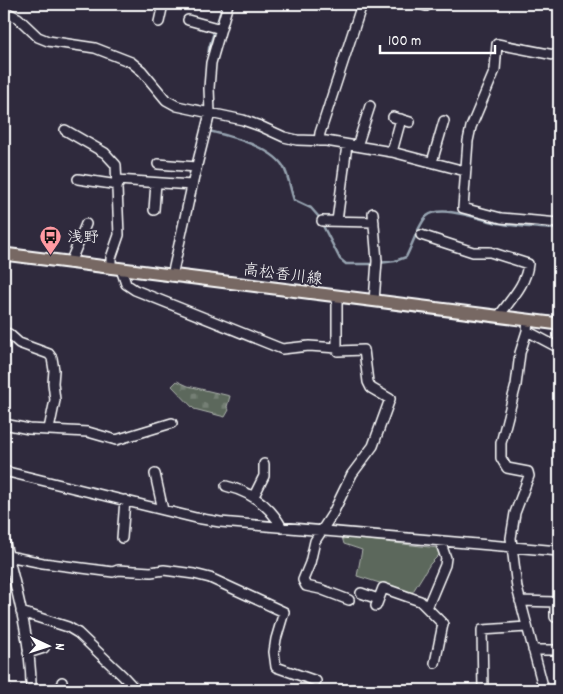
<svg xmlns="http://www.w3.org/2000/svg" width="563" height="694" font-family="Dekko,'Klee One',sans-serif">
  <style>
    .grass { fill: #5c685c; stroke: #aeb4ae }
    .cemetery { fill: url(#cemetery-stones); stroke: #aeb4ae }
    .lines { fill: none; stroke-linecap: round; stroke-linejoin: round }
    .stream { stroke: #97a4b1; stroke-width: 2.5 }
    .minor-casing { stroke: #fff; stroke-width: 12 }
    .major-casing { stroke: #fff; stroke-width: 15 }
    .minor { stroke: #2f2a3d; stroke-width: 9 }
    .major { stroke: #776864; stroke-width: 11 }
    .labels { text-anchor: middle; stroke-width: 4; stroke-linejoin: round; paint-order: stroke }
    .poi-label { font-size: 16px; fill: #fff; stroke: #2f2a3d; text-anchor: start }
    .street-label { font-size: 16px; fill: #fff; stroke: #2f2a3d }
  </style>
  <defs>
    <pattern id="cemetery-stones" width="16" height="16" patternUnits="userSpaceOnUse" patternTransform="scale(1.25)"><rect width="16" height="16" fill="#5c685c"/><path d="M2 7V4a2 2 0 0 1 4 0v3zM10 15v-3a2 2 0 0 1 4 0v3z" fill="#747f74"/></pattern>
  </defs>
  <rect width="100%" height="100%" fill="#2f2a3d"/>
  <filter id="ink" filterUnits="userSpaceOnUse"><feTurbulence type="fractalNoise" baseFrequency=".02" numOctaves="2"/><feDisplacementMap in="SourceGraphic" scale="10" xChannelSelector="R" yChannelSelector="G"/><feConvolveMatrix kernelMatrix="1 2 1 2 8 2 1 2 1" color-interpolation-filters="sRGB"/></filter>
  <g filter="url(#ink)">
    <path class="grass" d="M342,537L438,548L440,554L430,564L412,593L357,576L362,550L344,544Z"/>
    <path class="cemetery" d="M177,381L188,386L230,396L227,407L229,410L225,417L194,409L172,386Z"/>
    <g class="lines">
      <path class="stream" d="M208,60L209,48L223,4
        M209,131C230,136 271,147 283,166C289,176 290,189 294,200L311,208L318,216L340,259L346,264H374
        M379,263L395,261L406,257C412,246 419,223 427,216C442,204 481,220 498,223C518,227 539,228 559,229"/>
      <defs>
        <path id="minor" d="M418,4L426,6
          M4,11L18,18L38,37L48,41L95,48L131,62L142,71L166,100L177,106L243,120L260,126L284,137L297,140L326,141L392,152L465,171
          M188,20L221,29
          M159,22L163,4
          M559,56L497,44L495,70L471,127L468,141L463,208L501,218L559,223
          M393,117L410,122
          M65,130L105,153L116,165L119,235L111,258V268
          M319,141L320,133L362,4
          M357,146L370,106
          M392,152L401,119
          M432,162L444,121
          M158,164L196,167
          M78,179L118,185
          M117,180L192,185
          M154,210L156,183
          M373,213L377,261L374,301
          M322,221L374,222
          M337,221L347,145
          M421,235L473,252H490L528,264C526,285 510,300 499,316
          M70,263L86,224
          M121,269L126,284L135,290L282,349L309,346L337,348V296
          M172,276L194,177L210,113L209,88L211,63L228,4
          M528,320L527,331L520,353L516,385L501,443V458L507,468L528,472L529,476L515,513L511,538L517,588L544,690
          M527,331L559,348
          M4,332L9,334L19,343L49,354L52,358L54,370L53,383L55,400L49,429
          M337,348L338,351L364,350L368,382L371,388L390,399L373,446L352,474L333,513L315,541L310,563L303,580L306,586L320,589L349,600
          M4,424L29,429L88,432L116,440L172,423
          M4,471L196,518L220,522L559,551
          M155,474L163,510
          M226,486C251,492 270,505 282,528
          M254,496L264,476V464
          M122,538L125,500
          M4,539C15,585 32,643 31,690
          M8,556L43,563L113,572L118,570L151,572L164,570L194,574L210,578L284,612L276,639L274,652L276,667L316,681
          M361,593L378,599
          M520,601L555,602V617H559
          M376,606L383,588L420,601L443,624L435,663
          M427,608L445,565L446,558L440,541
          M21,612L68,627L78,633L123,676L136,690
          M533,650H559
          M28,653L44,648
          M4,689L5,690
          M61,690L62,682
          M483,690L482,630L526,627"/>
        <path id="major" d="M4,254L559,324"/>
      </defs>
      <use href="#minor" class="minor-casing"/>
      <use href="#major" class="major-casing"/>
      <use href="#minor" class="minor"/>
      <use href="#major" class="major"/>
    </g>
  </g>
  <defs>
    <symbol id="bus-pin" viewBox="-11 -11 22 30"><path d="M0 17L-7.5 6A9.5 9.5 0 1 1 7.5 6Z" fill="#ff9aa2" stroke="#2f2a3d"/><path d="M-5-6H5V4H4V6H2V4H-2V6H-4V4H-5ZM-3.5-4V0h7V-4ZM-3.5 1.2v1.5H-2V1.2ZM2 1.2v1.5H3.5V1.2Z" fill="#111"/></symbol>
  </defs>
  <g fill-rule="evenodd">
    <use href="#bus-pin" x="38" y="224" width="25" height="34"/>
  </g>
  <g class="labels">
    <g class="poi-label">
      <text x="67" y="242">浅野</text>
    </g>
    <g class="street-label">
      <text transform="translate(283 273) rotate(7)" y="6">高松香川線</text>
    </g>
  </g>
  <rect width="563" height="694" fill="none" stroke="#2f2a3d" stroke-width="20"/>
  <rect x="10" y="10" width="543" height="674" fill="none" stroke="#fff" stroke-width="2" filter="url(#ink)"/>
  <g transform="translate(48 646) rotate(94)" stroke="#2f2a3d" stroke-width="4" paint-order="stroke">
  <path d="M0-4L9 19L0 12L-9 19Z" fill="#ffffff"/>
  <text y="-8" font-size="14" font-weight="bold" text-anchor="middle" fill="#ffffff">N</text>
  </g>
  <path d="M380 45v8h115v-8" fill="none" stroke="#ffffff" stroke-width="2.5"/>
  <text x="388" y="45" font-size="15" fill="#ffffff" stroke="#2f2a3d" stroke-width="4" paint-order="stroke">100 m</text>
</svg>
